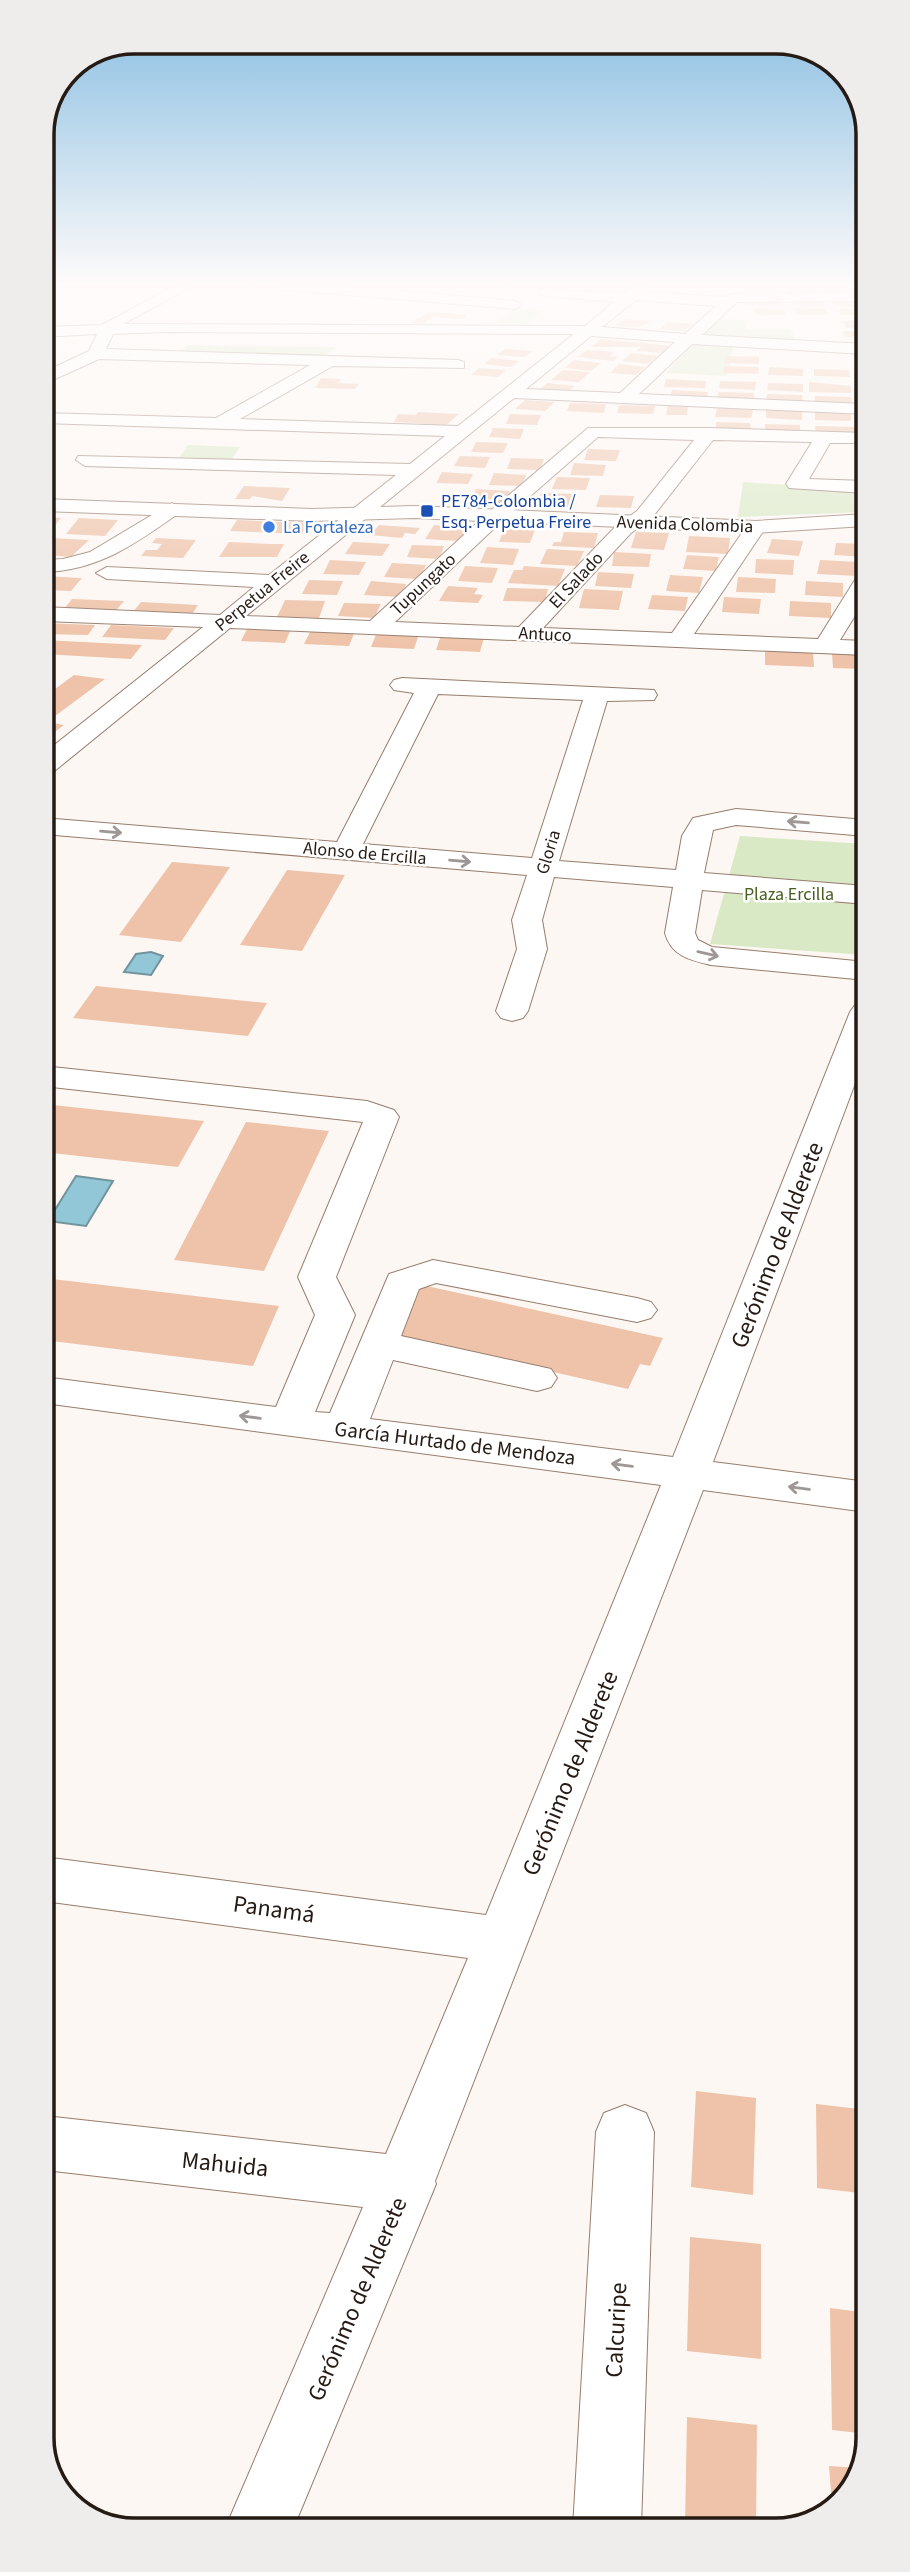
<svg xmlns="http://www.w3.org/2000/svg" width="910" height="2572" font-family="'Source Sans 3',sans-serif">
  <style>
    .green { fill: #d9e8c5 }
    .water { fill: #91c7d7; stroke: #71939c; stroke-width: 2 }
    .building { fill: #eec3a9 }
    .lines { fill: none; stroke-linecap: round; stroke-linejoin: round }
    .minor-casing { stroke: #977d6d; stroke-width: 2 }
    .major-casing { stroke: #977d6d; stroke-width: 2 }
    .minor { fill: #fff; fill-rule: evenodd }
    .major { fill: #fff; fill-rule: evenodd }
    .oneway { stroke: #9d9895 }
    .transit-dot { fill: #1a4fb4; stroke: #fff; stroke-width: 2.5 }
    .shop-dot { fill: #3f7fe0; stroke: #fff; stroke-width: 2.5 }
    .labels { text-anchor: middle; stroke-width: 5; stroke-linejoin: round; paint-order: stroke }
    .far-transit-label { font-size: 18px; fill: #164399; stroke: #fff; text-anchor: start }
    .far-street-label { font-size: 18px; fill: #251b14; stroke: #fff }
    .far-shop-label { font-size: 18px; fill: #366cbe; stroke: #fff; text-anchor: start }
    .far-park-label { font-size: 18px; fill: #485d20; stroke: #fff }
    .street-label { font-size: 21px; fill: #251b14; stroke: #fff }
    .near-street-label { font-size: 24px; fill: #251b14; stroke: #fff }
    .rim { fill: none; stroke: #251b14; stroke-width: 3.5 }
  </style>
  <rect width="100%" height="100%" fill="#fdf7f3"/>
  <path class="green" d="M515,309L544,311L526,324L496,322Z
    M716,319L743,320L747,329H790L796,340L702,336Z
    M693,343L733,347L727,376L666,373Z
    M187,345L337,347L321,358L176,355Z
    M188,445L240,447L230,461L178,460Z
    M743,482L865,490V512L738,517Z
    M740,836L866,844V955L710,944Z"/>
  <path class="water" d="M151,952L163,956L151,975L124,972L136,954Z
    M76,1176L113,1181L86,1226L48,1221Z"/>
  <path class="building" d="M544,285H592L619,288L611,294L540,288Z
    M745,287H774L782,293H747Z
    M855,287L859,294H823L821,288Z
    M786,288H816L818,294L788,293Z
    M744,299L780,300L782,306L745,305Z
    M792,300H822L824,306H794Z
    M832,300H863L865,307L834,306Z
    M754,308L784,309L786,315H756Z
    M795,308L826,309L828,315H797Z
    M838,309H865V315H840Z
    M428,312L468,315L463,319L433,317L422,324L411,323Z
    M624,319L653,321L639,327L616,326Z
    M843,321H865V328H846Z
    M667,322L693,324L685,331L660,329Z
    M842,331H865V337H845Z
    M601,339L672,346L663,353L636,351L641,347H591Z
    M505,349L532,351L524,357L497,355Z
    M587,350L614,352L609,356L618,357L614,361L577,357Z
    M631,353L658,356L649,364L622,361Z
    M725,356L759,357V364L724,363Z
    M492,358L519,361L511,367L484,364Z
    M574,360L601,363L591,371L565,368Z
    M619,364L645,367L636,375L610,373Z
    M724,366L759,367L758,374L723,373Z
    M769,367L803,369V376L768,375Z
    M479,368L506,370L498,377L471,375Z
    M814,369L849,370L850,377L814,376Z
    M563,370L590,372L579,382L551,380Z
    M321,378L341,379L338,383L359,384L355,389L315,388Z
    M666,379L706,381L705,388L664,387Z
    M720,381L756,382L755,390L719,388Z
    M809,382L851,386V393L809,392Z
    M547,383L575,386L565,394L537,392Z
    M768,383L803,384V392L767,390Z
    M672,390L708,392L707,399L670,398Z
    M718,392L754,393L753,401L717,400Z
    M767,394L802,395V403L766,402Z
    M815,396L851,397L852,405L815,404Z
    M525,400L555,402L545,411L515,409Z
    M570,403L606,404L604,413L567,411Z
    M619,405L655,406L653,414L617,413Z
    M668,406L688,407L687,415H666Z
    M717,408L753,410L751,418L715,417Z
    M766,410L802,411V420L766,418Z
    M418,412L459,414L446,425L394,422L398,414L416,415Z
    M815,412L851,413V421L815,420Z
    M510,414L541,415L537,425L506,424Z
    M716,422L750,423L751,431L716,430Z
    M765,424L800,425V433L765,432Z
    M815,426L855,427L856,435L816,434Z
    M493,428L524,429L520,439L489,437Z
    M476,442L508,443L503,453L471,452Z
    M588,449L620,450L616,461L584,460Z
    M460,456L490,457L485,468L454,466Z
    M511,458L544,459L540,470L507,469Z
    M574,463L606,465L603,476L570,475Z
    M442,472L473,474L468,484L436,483Z
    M494,473L526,475L522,486L489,485Z
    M557,477L590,478L586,490L552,489Z
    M244,486L290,488L282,501L252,496L250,499H235Z
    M476,489L510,491L505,503L471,501Z
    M541,493L575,494L571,507L537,505Z
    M600,495L634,496L631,508L596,507Z
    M43,517L61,518L49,533H43Z
    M79,518L118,520L105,536L66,534Z
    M237,520L308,523L302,534L230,531Z
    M379,525L420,528L415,534L405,533L402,538L370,535Z
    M434,525L468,528L459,541L425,539Z
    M504,529L535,530L530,543L499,542Z
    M564,532L598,533L594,548L552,546L554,542H561Z
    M636,532L669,533L664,550L631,548Z
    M689,536L730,538L728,554L686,552Z
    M52,538L89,540L71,557L43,555V546Z
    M156,538L196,540L183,558L141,556L146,550H157L162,544L152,543Z
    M772,539L803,541L799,556L767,553Z
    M229,542L270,544H284L277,557H219Z
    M353,542L390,544L382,556L345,554Z
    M836,543L866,544V557L834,555Z
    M412,545L444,546L439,559L407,557Z
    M487,547L519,549L513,565L480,563Z
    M547,549L584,551L577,566L540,564Z
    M614,552L651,554L649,567L612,566Z
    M687,555L719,557L716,571L683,569Z
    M756,559L794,560L793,575L755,573Z
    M330,560L366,562L359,575L323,574Z
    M820,560L859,562L857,576L817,574Z
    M392,563L426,565L419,579L384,577Z
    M465,566L498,568L492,583L458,581Z
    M524,566L565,569L558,586L508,583L514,570H522Z
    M598,572L634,574L631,588L595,586Z
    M670,575L703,577L699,593L666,591Z
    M43,576L82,578L71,591L43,590Z
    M738,577L776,579L775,593L736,592Z
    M309,580L343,581L337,595L302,594Z
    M371,581L406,584L401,597L364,595Z
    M806,581L843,583V597L805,595Z
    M448,586L478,588L474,594L483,595L478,603L439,601Z
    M507,588L548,589L545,602L503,601Z
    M584,589L623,591L619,610L579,608Z
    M652,595L688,597L685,611L648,609Z
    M724,597L761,599L759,614L722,612Z
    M72,599L124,601L115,612L63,610Z
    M285,600L325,601L319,618L277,617Z
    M790,601L831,603V618L789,616Z
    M141,602L198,605L191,616L132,613Z
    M344,603L381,604L374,618L338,616Z
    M43,623L95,625L88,635L43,634Z
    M856,624H866V639L858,638Z
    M111,625L174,628L165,640L102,637Z
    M248,627L291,629L285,643L241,641Z
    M311,630L355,631L349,646L304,644Z
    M377,632L419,634L414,649L371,647Z
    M441,635L484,637L480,652L436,650Z
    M43,640L142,645L131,659L43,654Z
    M765,650L813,652L814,667L765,665Z
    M832,653L866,654V669L833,668Z
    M74,675L105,679L47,722L64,725L43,741V698Z
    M172,862L230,867L181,942L119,935Z
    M287,870L345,875L302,951L240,945Z
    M96,986L267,1003L248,1036L73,1018Z
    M43,1104L204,1121L178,1167L43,1152Z
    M246,1122L329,1131L264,1271L174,1260Z
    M44,1278L279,1306L253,1366L44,1340Z
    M422,1285L663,1338L650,1366L640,1364L628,1389L391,1335Z
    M696,2091L756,2098L753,2195L691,2187Z
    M816,2104L868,2110V2194L817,2188Z
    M690,2237L761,2244V2359L687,2351Z
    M830,2308L868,2313V2434L832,2430Z
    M687,2417L757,2425L756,2527H685Z
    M829,2466L858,2468L849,2494L832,2505Z"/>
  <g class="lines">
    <defs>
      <path id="minor" d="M176,285H195L123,324L585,326L614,302L545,296L540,295V289L624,294L635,285H652L646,292L725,297L733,294L865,293V301L737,302L702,335L865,344V354L692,344L639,394L865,404V414L514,398L246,616L370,621L489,512L588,428H709L865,433V443H830L809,479L865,481V493L789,488L786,484L812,442L713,440L651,519L631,533L543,628L672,633L749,523L756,521L766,527L694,634L818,639L858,575L866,574V598L840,640L866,641V655L230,628L52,773L43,775V754L203,627L43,621V607L220,615L254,587L107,579L96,573L107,567L269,575L396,475L85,466L76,460L78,456L410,464L445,436L43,423V413L216,418L310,365L99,359L42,385V373L89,351L97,334L42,337V327L102,325ZM636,300L716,306L685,334L602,327ZM167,332L567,334H574L458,426L240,419L333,366L464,368V362L458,360L106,349L113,334ZM591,336L675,342L620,393L526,389ZM598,437L694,440L637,511L617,525L519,627L395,622L503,520Z
        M270,285H335L515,301L522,305L515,309L277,289Z
        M172,503L182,509L179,513C135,544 98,571 43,572V560L63,559L90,552Z
        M402,678L654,690L657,695L654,700L607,701L559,861L676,870L682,836L693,818L736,809L866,820V836L736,825L713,830L704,873L866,886V904L702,890L695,933L698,940L712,947L866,962V980L711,965C690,960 671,956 665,933L673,887L554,877L542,920L547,949L528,1011L523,1018L512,1021L501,1018L496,1011L517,949L512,920L527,875L43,834V818L337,842L414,693L394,690L390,685L394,680ZM438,694L583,700L532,858L363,844Z
        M866,1002V1054L713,1462L867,1482V1512L703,1490L435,2181L436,2184L293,2529H225L363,2207L45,2170V2116L386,2154L468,1958L44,1901V1857L486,1915L661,1485L44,1403V1377L276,1407L315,1315L298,1277L363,1122L43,1086V1066L367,1101L394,1110L399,1117L336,1277L355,1315L315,1412L330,1413L389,1274L433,1260L637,1298L651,1302L657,1310L651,1318L637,1322L436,1283L419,1289L401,1336L551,1369L557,1378L551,1387L537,1391L393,1360L370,1419L673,1457L850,1012L855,1005Z
        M625,2105L646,2113L654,2132L641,2528H573L596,2132L604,2113Z"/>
      <path id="major" d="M43,499L312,509L414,506L756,521L865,514V526L756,533L414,518L312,521L43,511Z"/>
    </defs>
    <use href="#minor" class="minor-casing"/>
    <use href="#major" class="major-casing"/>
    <use href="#minor" class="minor"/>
    <use href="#major" class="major"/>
  </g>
  <defs><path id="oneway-shaft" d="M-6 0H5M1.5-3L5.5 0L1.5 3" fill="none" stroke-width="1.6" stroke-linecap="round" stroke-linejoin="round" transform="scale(1.75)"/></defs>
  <g class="oneway">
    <use href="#oneway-shaft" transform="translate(798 822) rotate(-175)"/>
    <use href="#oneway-shaft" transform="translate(111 832) rotate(5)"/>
    <use href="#oneway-shaft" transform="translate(460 861) rotate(5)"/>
    <use href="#oneway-shaft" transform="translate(708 954) rotate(13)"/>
    <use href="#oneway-shaft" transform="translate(250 1417) rotate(-173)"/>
    <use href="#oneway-shaft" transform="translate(622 1465) rotate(-173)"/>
    <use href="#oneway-shaft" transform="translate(799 1488) rotate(-172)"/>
  </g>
  <linearGradient id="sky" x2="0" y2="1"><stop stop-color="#85bce1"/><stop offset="0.44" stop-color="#fefbfa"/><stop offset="1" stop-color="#fefbfa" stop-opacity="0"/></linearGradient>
  <rect width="910" height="646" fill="url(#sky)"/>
  <rect class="transit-dot" x="420" y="504" width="14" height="14" rx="3.5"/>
  <circle class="shop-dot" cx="269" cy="527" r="7"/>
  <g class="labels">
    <g class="far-transit-label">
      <text x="441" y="507">PE784-Colombia /<tspan x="441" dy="21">Esq. Perpetua Freire</tspan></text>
    </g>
    <g class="far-street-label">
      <text transform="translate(685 524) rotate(2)" y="6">Avenida Colombia</text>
      <text transform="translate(576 580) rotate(-47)" y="6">El Salado</text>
      <text transform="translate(423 584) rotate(-43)" y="6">Tupungato</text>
      <text transform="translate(262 591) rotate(-39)" y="6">Perpetua Freire</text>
      <text transform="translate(545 634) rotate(3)" y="6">Antuco</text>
      <text transform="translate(548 852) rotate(-73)" y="6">Gloria</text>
      <text transform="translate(365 853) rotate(5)" y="6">Alonso de Ercilla</text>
    </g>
    <g class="far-shop-label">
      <text x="283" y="533">La Fortaleza</text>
    </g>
    <g class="far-park-label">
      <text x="789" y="900">Plaza Ercilla</text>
    </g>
    <g class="street-label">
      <text transform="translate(455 1443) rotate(7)" y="7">García Hurtado de Mendoza</text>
    </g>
    <g class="near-street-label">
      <text transform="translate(777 1245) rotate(-69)" y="8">Gerónimo de Alderete</text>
      <text transform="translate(570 1773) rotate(-68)" y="8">Gerónimo de Alderete</text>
      <text transform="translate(274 1909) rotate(8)" y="8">Panamá</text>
      <text transform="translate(225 2164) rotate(6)" y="8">Mahuida</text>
      <text transform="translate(357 2299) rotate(-67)" y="8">Gerónimo de Alderete</text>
      <text transform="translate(616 2330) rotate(-87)" y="8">Calcuripe</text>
    </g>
  </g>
  <path d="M0 0H910V2572H0ZM134 54H776A80 80 0 0 1 856 134V2438A80 80 0 0 1 776 2518H134A80 80 0 0 1 54 2438V134A80 80 0 0 1 134 54Z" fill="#eeedec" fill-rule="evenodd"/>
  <path class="rim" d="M134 54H776A80 80 0 0 1 856 134V2438A80 80 0 0 1 776 2518H134A80 80 0 0 1 54 2438V134A80 80 0 0 1 134 54Z"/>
</svg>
